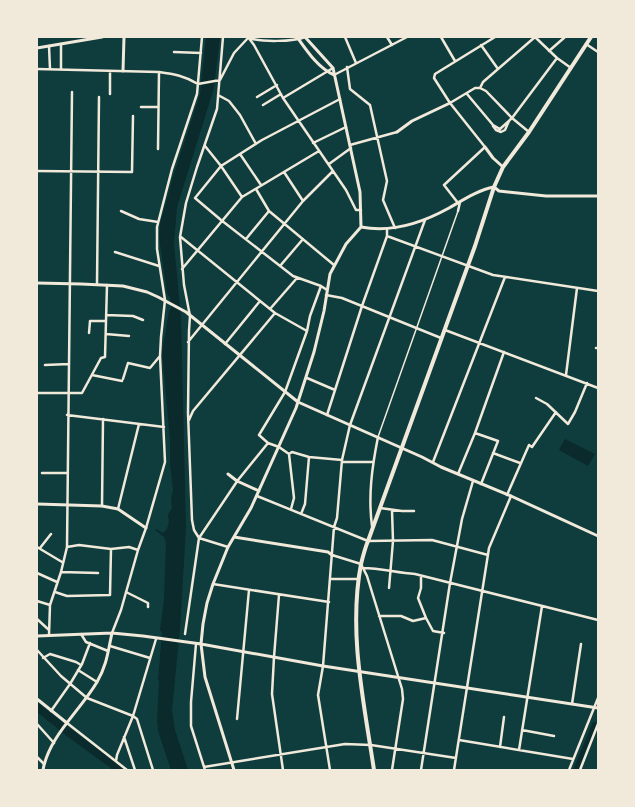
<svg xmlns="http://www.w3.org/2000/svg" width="635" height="807" font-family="'Source Sans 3',sans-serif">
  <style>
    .water { fill: #0a2a2b }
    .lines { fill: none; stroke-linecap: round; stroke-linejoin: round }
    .river { stroke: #0a2a2b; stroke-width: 8 }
    .pedestrian { stroke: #f1e9da; stroke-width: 1.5 }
    .minor { stroke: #f1e9da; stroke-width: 2.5 }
    .tertiary { stroke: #f1e9da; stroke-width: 3 }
    .trunk { stroke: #f1e9da; stroke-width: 4 }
  </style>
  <rect width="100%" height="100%" fill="#0f3d3e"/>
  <path class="water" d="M206,37H220L214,88L177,207L174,243L181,319L186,528L180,629L172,710L175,730L188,770H171L158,731L157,720L159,681L158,680L162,632L160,630L164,599L166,543L164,537L155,530L156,529L163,533L167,529L169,521L168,515L172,508L171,498L173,490L170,464V439L162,353L169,311L171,308L170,297L167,294L159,237L160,224L173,177L200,94Z
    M565,439L595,454L588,466L559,450Z
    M593,722L597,723L578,770H573Z"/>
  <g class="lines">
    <path class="river" d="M37,707L68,732L120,770"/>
    <path class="pedestrian" d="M378,437L458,211"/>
    <path class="minor" d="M223,37L217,109L197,167L186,203L180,237L184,285L190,316L189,331L188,413L192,520L194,530L199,538L228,547
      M248,37L254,45L283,98L346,190L356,210H361
      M345,37L356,63
      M387,37L392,45
      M441,37L455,61
      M535,37L557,58L571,68
      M249,38C261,42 293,42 305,37
      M586,44L598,52
      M481,45L498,69
      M49,46L50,69
      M549,51L565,37
      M174,52L201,53
      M347,67L350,89L370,105L387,181L383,200L395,228
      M37,69L159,72C174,74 185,76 198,84L220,80L234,53L248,38
      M61,69V44
      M110,71V94
      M334,75L407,37
      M480,88L483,82L535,37
      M467,94L493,125L500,129L512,118L557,58
      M218,95L229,101L240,115L256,144
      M257,97L277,85
      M283,98L333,68
      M450,103L475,88H480L486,91L512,118L529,132
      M263,105L281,94
      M141,107H158
      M493,126L496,130L501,132L505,130L509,121
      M313,143L346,127
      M350,145L397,132
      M205,146L221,166L242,197
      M158,149L159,72
      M240,154L261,185
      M329,164L351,148
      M37,171L132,172L133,116
      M284,172L303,201
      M256,189L269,211L334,265
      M458,203L444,185L485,147L450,103L434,78L435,74L495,37
      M121,211L139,219L158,222
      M458,211L460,202
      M387,236L493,275L598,291
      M181,237L275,313L307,331
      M246,239L269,211
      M115,252L159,266
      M280,266L303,239
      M182,269L242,197L319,151
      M97,284L99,97
      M327,290L321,286L293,276L221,220L195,198L221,166L262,140L340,99
      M326,295L342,298L441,338
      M270,309L297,278
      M106,315L133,316L143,320
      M445,330L598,388
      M89,333L90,321H106
      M106,334L129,336
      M188,342L303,201L333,171
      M225,344L260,301
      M596,348H598
      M45,365L69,364
      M92,375L122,381
      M566,375L577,288
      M307,378L335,390
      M123,379L128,363L150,368L160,356
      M37,393H82L101,358L105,357L107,285
      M536,398L547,404L568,424L575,412L587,383
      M67,415L164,427
      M327,415L362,306L387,236V229
      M189,420L193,411L275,313
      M475,433L498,441L481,484
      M268,443L259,435L285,392L307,331L310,316L321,286
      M493,453L520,463
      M289,454L294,498L291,509
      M342,462H373
      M433,462L505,277
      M42,473H67
      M458,474L475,433L504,352
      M507,495L529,445L532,447L556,412
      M257,496L368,541L432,540L488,555
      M102,506L103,419
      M380,508L402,511H414
      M118,509L139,424
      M301,514L305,504L309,457
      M372,526C368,496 372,467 378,437
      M37,547L62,562
      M67,547L79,545L111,549L129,547L138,550
      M40,548L51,534
      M332,555L361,564L367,576L402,689L403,699L392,770
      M363,568C381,568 397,573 415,574L598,620
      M61,572L98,573
      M37,573L57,582
      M421,576V588L418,598L426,618L433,631L444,633
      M330,579H359
      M213,584L329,602
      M389,588L393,541L392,510
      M55,592L67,596L110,595L111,549
      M126,592L148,603V607
      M279,595L274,657L272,694L283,770
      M37,601L50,605
      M379,616H401L413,621L426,618
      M37,619L49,630
      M112,633L121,610L138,550L146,528L165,462L160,356L161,337L165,300L157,249V227L172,169L197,94L202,37
      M81,634L86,642L108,651
      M185,634L199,538L238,480L268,443L279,447L289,454L292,452L309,457L342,460
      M49,635L50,605L61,572L67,547L72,92
      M196,644L191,702V726L205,770
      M110,646L150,658
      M37,650L61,676L87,698L133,716L137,719L153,770
      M43,658L50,654L76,662L81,665
      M78,670L97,682
      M572,704L581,644
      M51,711L70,684L82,664L90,643
      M237,719L249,590
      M67,723L127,770
      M37,724L54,743
      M522,730L554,736
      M124,737L135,770
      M459,740L573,759
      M500,747L504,717
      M519,750L542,606
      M37,757L44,764
      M116,761L117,755L133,716L156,639
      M204,767L345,744L371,745L456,758
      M330,770L318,695L323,666L334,527L337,518L342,460L350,425L425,220
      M421,770L450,583L462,519L473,481
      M454,770L489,548L511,496
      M569,770L598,698
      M580,770L598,724"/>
    <path class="tertiary" d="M297,37C307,51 318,68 334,75
      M305,37L333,68L360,192L361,227
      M37,48L102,37
      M123,71L124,37
      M397,132L412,121L450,103
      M485,147L493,158L503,167
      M37,283L81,284L123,286L147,292L158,297L186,312L298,402L422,457L441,467L511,496L598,536
      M228,474L237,481L259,491
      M37,504L102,506L118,509L146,528
      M234,537L328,552L332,555
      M37,636L112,633L143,636L201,644L323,666L598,708
      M37,699L67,723
      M43,770C49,736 80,711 97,682C107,665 108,651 112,633
      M234,770L205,677L201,644L203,624L207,603L213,584L228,547L251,508L296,408L314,352L324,311L330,274L346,244L361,227C392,233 422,223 449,208C463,200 478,190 494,187L499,191L546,196H598"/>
    <path class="trunk" d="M374,770C364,703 348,632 361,564C363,556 365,548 368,541L475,246L494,187L503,167L529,132L591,37"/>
  </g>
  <rect width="635" height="807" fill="none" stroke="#f1e9da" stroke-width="76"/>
</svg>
